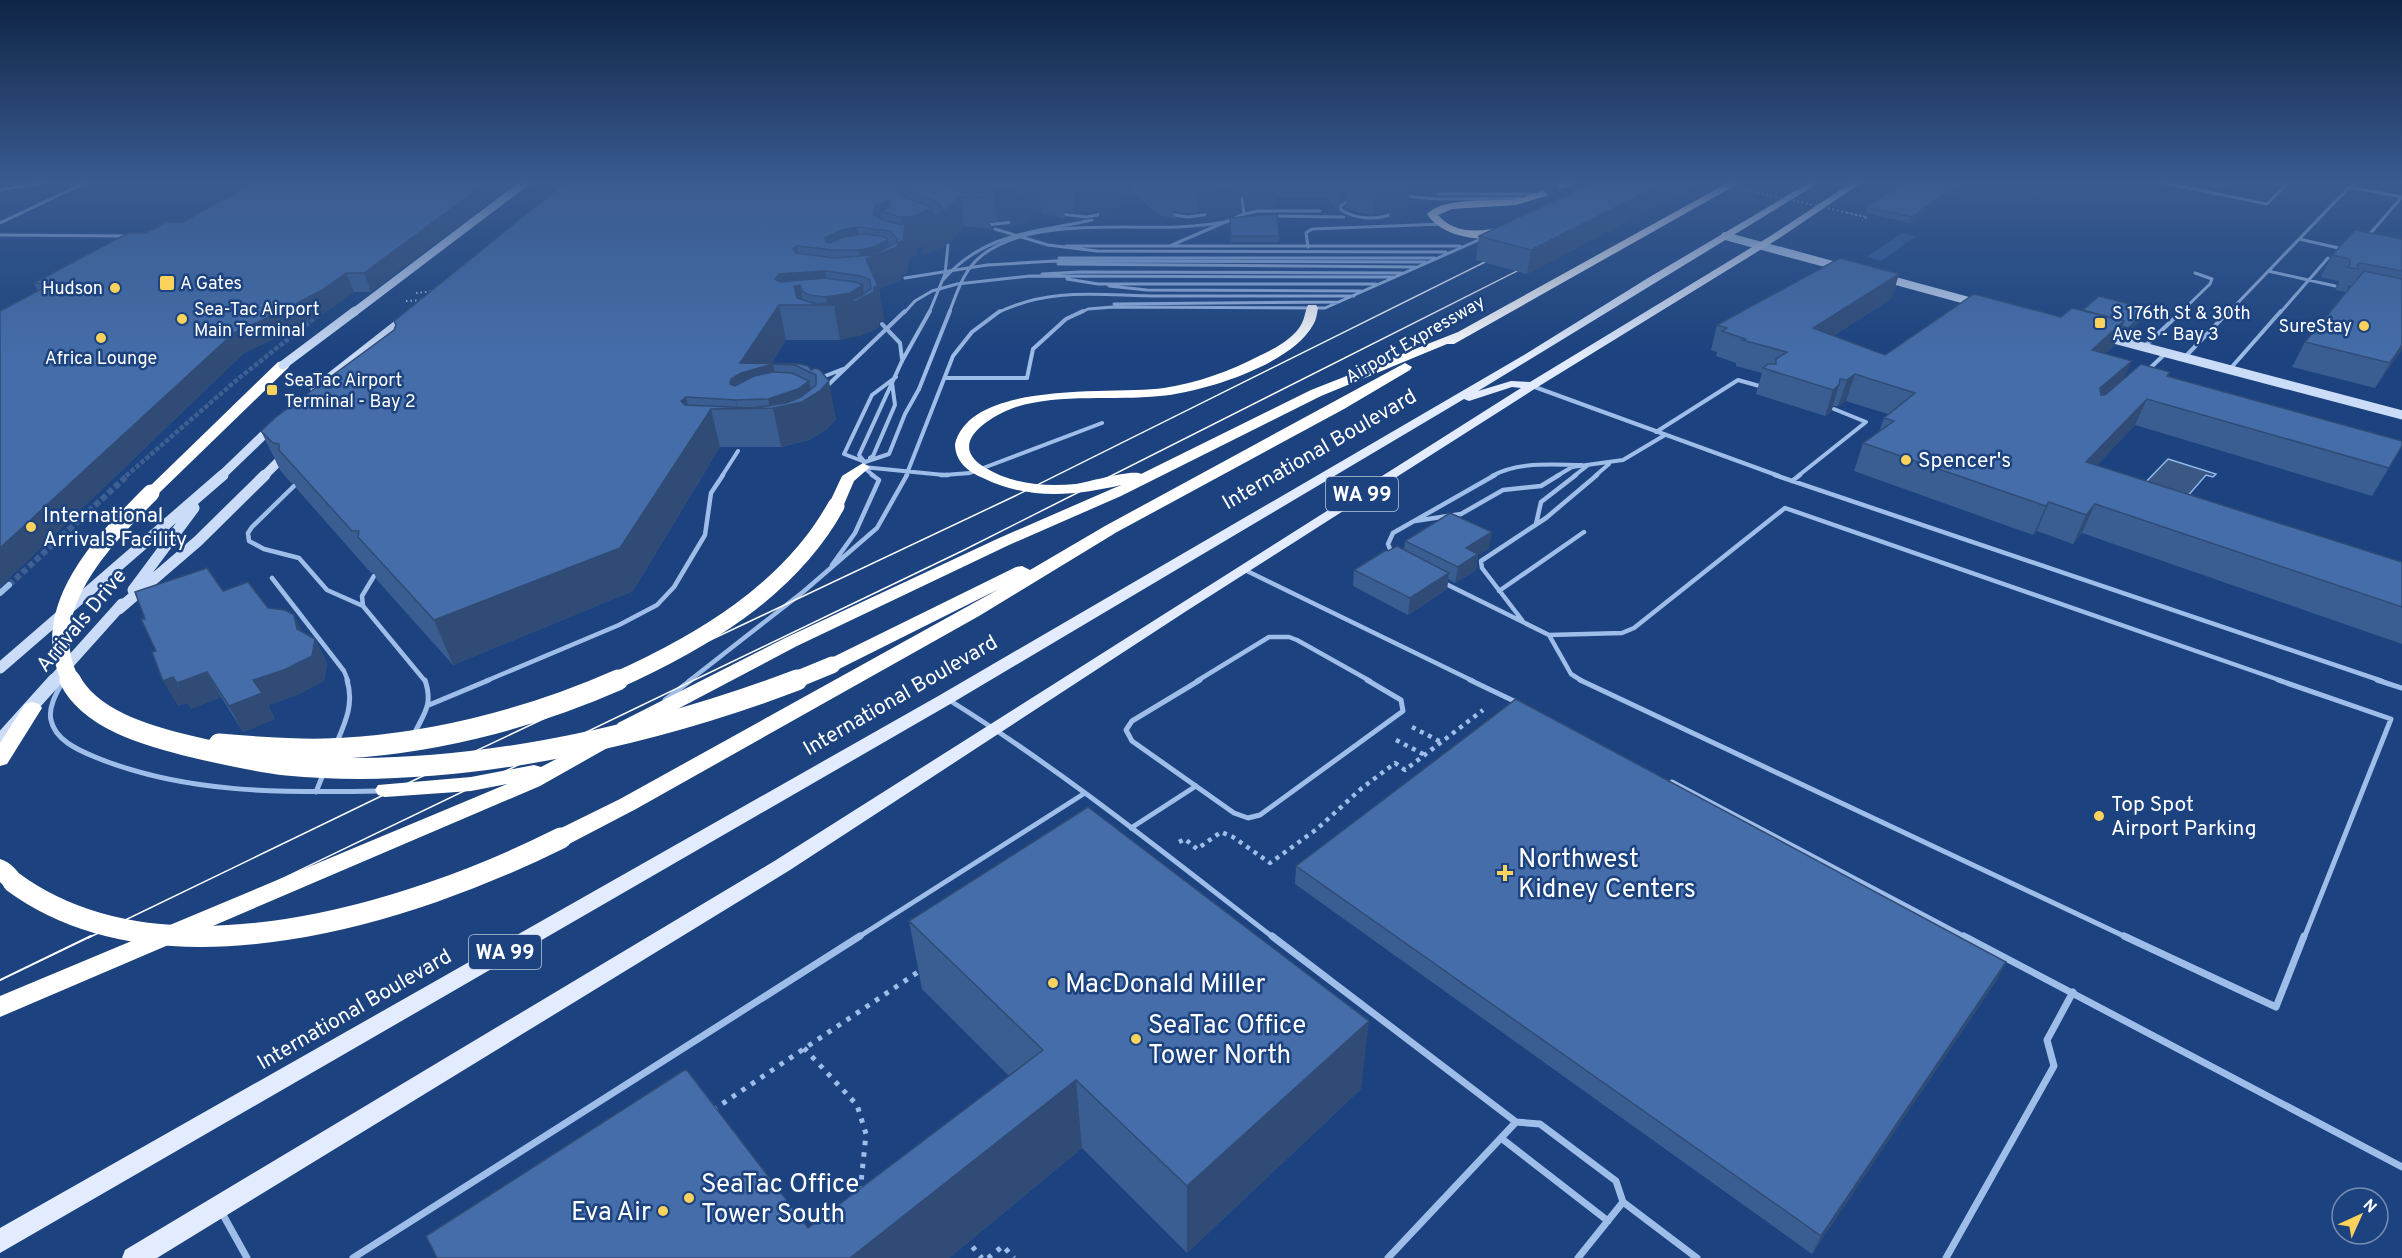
<svg xmlns="http://www.w3.org/2000/svg" width="2402" height="1258" font-family="Overpass,sans-serif">
  <style>
    .green { fill: #2e5c9e }
    .water { fill: #3a5883; stroke: #92b8eb; stroke-width: 1.5 }
    .lines { fill: none; stroke-linecap: round; stroke-linejoin: round }
    .street-tunnel-far1 { stroke: #3e5f92; stroke-width: 4.5; stroke-dasharray: 4.5 2; stroke-linecap: butt }
    .street-tunnel { stroke: #3e5f92; stroke-width: 6; stroke-dasharray: 6 3; stroke-linecap: butt }
    .highway-tunnel { stroke: #3e5f92; stroke-width: 10; stroke-dasharray: 10 5; stroke-linecap: butt }
    .path-far2 { stroke: #9fbde9; stroke-width: 2; stroke-dasharray: 1.5 3; stroke-linecap: butt }
    .path-far1 { stroke: #9fbde9; stroke-width: 4.5; stroke-dasharray: 4 5; stroke-linecap: butt }
    .path { stroke: #9fbde9; stroke-width: 5; stroke-dasharray: 4.5 7; stroke-linecap: butt }
    .lane-far4 { stroke: #9fbde9; stroke-width: 3 }
    .lane-far3 { stroke: #9fbde9; stroke-width: 4 }
    .lane-far2 { stroke: #9fbde9; stroke-width: 4.5 }
    .lane-far1 { stroke: #9fbde9; stroke-width: 5 }
    .lane { stroke: #9fbde9; stroke-width: 7 }
    .street { stroke: #9fbde9; stroke-width: 6 }
    .secondary-far3 { stroke: #cadcf7; stroke-width: 8 }
    .secondary-far2 { stroke: #cadcf7; stroke-width: 9 }
    .secondary-far1 { stroke: #cadcf7; stroke-width: 11 }
    .secondary { stroke: #cadcf7; stroke-width: 14 }
    .primary { fill: #e2ecfe; fill-rule: evenodd }
    .highway { fill: #fff; fill-rule: evenodd }
    .tram-far1 { stroke: #fff; stroke-width: 1.5 }
    .tram { stroke: #fff; stroke-width: 2 }
    .path-bridge { stroke: #9fbde9; stroke-width: 2; stroke-dasharray: 1.5 3; stroke-linecap: butt }
    .lane-bridge-far1 { stroke: #9fbde9; stroke-width: 3 }
    .lane-bridge { stroke: #9fbde9; stroke-width: 4 }
    .secondary-bridge-far1 { stroke: #cadcf7; stroke-width: 8 }
    .secondary-bridge { stroke: #cadcf7; stroke-width: 9 }
    .highway-bridge-far1 { stroke: #fff; stroke-width: 17 }
    .highway-bridge { stroke: #fff; stroke-width: 21 }
    .wall { fill: #3a5e91 }
    .shaded-wall { fill: #304c76 }
    .building { fill: #446da9; stroke: #304c76; stroke-width: 1.5; fill-rule: evenodd }
    .poi-dot { fill: #fad25c; stroke: #1c437f; stroke-width: 2 }
    .labels { text-anchor: middle; stroke-width: 5; stroke-linejoin: round; paint-order: stroke }
    .far-poi-label { font-size: 18px; fill: #fff; stroke: #1c437f; text-anchor: start }
    .far-street-label { font-size: 18px; fill: #fff; stroke: #1c437f }
    .shield { fill: #1c437f; stroke: #bbc7d9; stroke-width: 1.5 }
    .shield-label { font-size: 20px; font-weight: bold; fill: #fff }
    .street-label { font-size: 21px; fill: #fff; stroke: #1c437f }
    .poi-label { font-size: 21px; fill: #fff; stroke: #1c437f; text-anchor: start }
    .near-poi-label { font-size: 26px; fill: #fff; stroke: #1c437f; text-anchor: start }
  </style>
  <rect width="100%" height="100%" fill="#1c437f"/>
  <path class="green" d="M1902,233L1916,236L1881,261L1867,257Z"/>
  <path class="water" d="M2168,459L2216,474L2213,477L2206,475L2186,498L2144,484Z"/>
  <g class="lines">
    <path class="street-tunnel-far1" d="M126,476L239,378L320,314"/>
    <path class="street-tunnel" d="M9,585L128,475"/>
    <path class="highway-tunnel" d="M1543,194L1562,186"/>
    <path class="path-far2" d="M1847,213L1865,217L1862,220
      M416,293L435,291"/>
    <path class="path-far1" d="M1412,727L1441,742
      M1396,740L1425,755
      M1179,842L1185,839L1197,849L1221,832L1233,837L1270,863L1317,829L1362,788L1395,763L1405,770L1483,710"/>
    <path class="path" d="M804,1048L857,1105L866,1134L860,1193
      M713,1110L921,970
      M965,1238L982,1258
      M988,1258L1003,1246L1014,1258"/>
    <path class="lane-far4" d="M2154,181L2267,204L2290,181
      M2349,187L2402,197L2368,236
      M0,190L51,181
      M1438,194H1535
      M1403,196L1439,199L1521,198
      M1242,198L1244,214L1258,211H1320
      M1350,200L1340,206L1341,210C1358,220 1377,220 1395,213
      M1061,214L1086,217L1103,214
      M1169,214L1187,217L1211,214
      M0,223L89,181
      M985,225L1015,222
      M995,229L1048,245L1097,251L1446,252
      M0,235L129,236
      M2299,239L2343,249
      M1172,245L1244,214
      M1066,246H1460
      M1308,247L1306,233L1312,229L1443,224
      M1059,258H1435
      M1058,264L1415,267
      M2268,271L2335,286
      M1042,274L1080,272L1402,273
      M905,278L987,265L1054,261L1426,262
      M1067,279L1098,284H1376
      M1109,286L1147,290L1361,291
      M1114,304L1339,302
      M904,313L915,301L932,291L957,284L1030,276L1395,277
      M997,313C1052,286 1102,296 1160,296C1225,296 1289,296 1354,296
      M1080,313L1088,309L1113,307L1325,308L1483,238
      M2180,313L2210,284L2212,279L2195,273
      M2228,313L2355,181
      M2280,313L2328,258"/>
    <path class="lane-far3" d="M2144,347L2182,311
      M2184,358L2229,311
      M2230,369L2281,311
      M2148,370L2166,353
      M820,378L843,369
      M946,378H1027L1033,349L1066,319L1083,311
      M1532,386L1779,476
      M826,387L905,311
      M1656,432L1738,380L1763,387
      M870,458L873,456L895,405L892,383
      M863,460L859,455L902,361
      M865,462L844,454L872,395L896,377
      M865,462L889,454L905,414L919,389
      M863,467L944,475L970,473L1102,423
      M863,467L874,476
      M722,476L738,451
      M906,476L953,356L972,332L1000,311
      M1492,476C1519,461 1552,465 1582,465
      M1557,476L1572,467L1623,460L1665,435
      M1574,476L1587,466
      M1595,476L1609,464
      M1798,476L1866,422L1834,409"/>
    <path class="lane-far2" d="M941,475H948
      M1775,475L2382,681
      M1792,481L1800,475
      M294,486L252,527L248,533L249,541L264,549L299,558L327,590L363,606L425,681
      M1415,521L1461,514L1503,490L1541,486L1559,475
      M1536,524L1541,502L1576,475
      M1392,554L1388,544L1393,533L1495,475
      M832,565L855,533L879,480L872,475
      M1245,570L1473,681
      M272,578L344,671L348,681
      M1444,583L1549,635
      M1499,591L1584,532
      M363,606L362,596L374,576
      M1522,620L1482,568L1481,561L1546,518L1597,475
      M486,681L619,625L657,605L674,587L705,535L711,493L723,475
      M689,681L803,592L877,528L907,475
      M1197,681L1269,637H1289L1297,640L1370,681
      M1582,681L1571,674L1549,635L1622,633L1634,628L1785,508L2282,681"/>
    <path class="lane-far1" d="M1200,680L1132,721L1126,730L1132,741L1234,813L1248,818L1260,815L1403,711L1401,700L1367,680
      M1470,680L1518,703
      M1580,680L2128,938
      M2278,680L2391,719L2304,938
      M2377,680L2402,688
      M63,681C57,692 48,707 51,720C55,740 78,750 95,757C185,794 284,793 380,791
      M665,700L691,680
      M949,700C1063,771 1168,856 1274,938
      M429,705L489,680
      M414,734C425,712 433,704 425,680
      M337,742C346,721 354,703 347,680
      M1672,782L1967,938
      M316,792L324,772
      M1131,828L1196,786
      M857,938L1085,793"/>
    <path class="lane" d="M1272,936L1516,1122L1388,1258
      M1964,936L2402,1167
      M2124,936L2276,1007L2304,936
      M1516,1122L1540,1124L1616,1181L1623,1202L1697,1258
      M1501,1138L1608,1221
      M222,1213L247,1258
      M353,1258L860,936
      M1578,1258L1623,1202
      M1946,1258L2054,1066L2047,1040L2073,992"/>
    <path class="street" d="M0,593L9,585"/>
    <path class="secondary-far3" d="M1725,236L1844,268
      M1881,277L1980,304"/>
    <path class="secondary-far2" d="M2102,336L2402,415
      M315,389L408,316
      M221,476L275,424
      M264,476L287,453"/>
    <path class="secondary-far1" d="M133,590L194,508
      M119,609L198,541L265,475
      M0,668L223,475
      M53,681L122,604"/>
    <path class="secondary" d="M0,741L55,680"/>
    <path class="primary" d="M1812,181H1822L1478,391L1511,381L1530,382L1772,235L1854,181H1864L1778,239L1536,388L1188,610L790,870L157,1258H122L125,1250L776,860L1521,388L1512,387L1469,401L1464,399L952,703L0,1253V1228L940,695L1524,355L1648,278Z"/>
    <path class="highway" d="M1564,181H1577L1565,188H1559V184Z
      M1731,181H1743L1454,344H1447L1321,396L1121,496L1009,545L797,646L632,733L625,734L618,733L615,728L618,723L785,638L997,539L1121,485C1075,496 1027,500 983,478C968,472 955,461 955,444C971,379 1114,395 1164,388C1197,383 1230,371 1259,356C1274,349 1295,338 1302,323C1305,317 1305,311 1308,305H1316L1318,308C1317,314 1316,321 1313,325C1291,365 1203,392 1160,396C1113,401 1062,393 1016,407C992,415 945,443 984,467C1011,484 1044,487 1076,484C1090,482 1132,469 1141,474L1311,390L1458,332Z
      M1543,191L1548,194L1546,196L1516,205L1452,209L1438,215C1455,235 1482,232 1505,226L1510,229C1489,247 1441,237 1427,214C1445,196 1491,202 1515,199C1525,197 1534,194 1543,191Z
      M283,361L288,362L290,365L288,368L156,496H146L143,493L146,490L278,362Z
      M1405,363L1412,367L1410,370L1344,409L1117,532L979,616L636,809L569,844L561,846L553,844L550,838L553,832L620,799L999,589L839,669H825L823,665L825,661L1016,567L1022,566L1030,570L1105,526Z
      M863,463L870,467L854,481L842,509H830L828,506L842,476Z
      M32,702L39,704L42,708L7,764L0,766V743L25,704Z
      M602,735L609,737L612,742L609,747L540,786L0,1017V996L507,784L471,791L385,797L378,795L375,790L378,785L471,777L534,765L541,767Z
      M0,859C11,862 19,872 24,882L21,888C11,891 7,890 0,882Z"/>
    <path class="tram-far1" d="M88,938L429,773L1015,496L1501,254
      M159,938L962,551L1533,263"/>
    <path class="tram" d="M0,980L91,936
      M0,1013L162,936"/>
    <path class="path-bridge" d="M1705,181L1867,217L1862,220
      M406,301L425,300"/>
    <path class="lane-bridge-far1" d="M1271,216L1344,217
      M942,281C984,232 1034,233 1092,220
      M929,313L945,274L948,245
      M949,313C957,293 963,271 980,257C1026,218 1120,229 1177,227C1197,226 1216,224 1236,220"/>
    <path class="lane-bridge" d="M882,324L900,343L902,359
      M902,361L930,311
      M919,389L950,311"/>
    <path class="secondary-bridge-far1" d="M353,313L527,181"/>
    <path class="secondary-bridge" d="M283,365L355,311"/>
    <path class="highway-bridge-far1" d="M71,681C34,610 104,540 151,493
      M615,681C700,643 790,590 836,506
      M793,681L832,665"/>
    <path class="highway-bridge" d="M70,680C90,719 145,735 185,745C218,753 252,761 287,765C450,781 644,738 797,680
      M219,744C254,747 289,750 325,749C425,746 527,720 618,680
      M13,882C163,992 411,913 561,838"/>
  </g>
  <path class="wall" d="M256,181H517L371,292H354L330,309L296,328L244,353L0,587V311L38,291L34,283L146,233L183,222Z
    M567,181H1409L1407,215L1389,219L1390,211L1374,214L1361,213L1345,208L1346,198L1340,201L1338,213L1327,197H1275V207L1247,209L1246,197L1242,194L1240,196V212L1230,216L1206,219V210L1197,213H1183L1173,210L1174,219L1157,214L1131,189L1117,211L1106,217L1099,218V210L1095,211L1075,214L1064,210L1065,219L1041,213L1027,222L1010,227V219L1006,221L997,222L991,221V229L964,226L950,242H945L944,247L923,254L922,246L916,248L917,255L909,257L907,273L902,276V279L879,289L884,320L879,321V327L862,335L840,340H786L772,363L800,364L811,370L815,368L836,419L827,429L809,440L781,447H720L633,591L453,665L377,580L374,573H371L297,489L294,483H291L280,470L261,431L394,330Z
    M1596,181H1705L1527,274L1476,260L1479,236Z
    M1907,181H1968L1910,223L1865,213L1867,207Z
    M2177,181H2234L2223,190Z
    M1230,218L1279,236V242H1231Z
    M2402,238V349L2375,388L2292,367L2305,342L2351,286L2349,285L2346,292L2335,290L2339,284V281L2321,277L2332,255L2401,239Z
    M1892,298L1833,336L1885,355L2061,317L2083,310L2149,309L2146,315L2125,335L2119,333L2114,346L2105,354L2124,379L2170,372L2168,376L2402,446L2372,496L2135,425L2097,465L2402,562V644L2082,533L2073,544L2037,531L2033,535L1854,471L1863,443L1879,432L1884,418L1888,414L1846,401L1838,406H1833L1831,412L1825,416L1756,394L1762,373L1736,366V363L1716,356L1717,352L1711,350L1717,325Z
    M1405,541L1489,548L1478,555L1476,570L1455,583L1448,579L1447,589L1408,615L1353,586L1354,570L1388,551L1404,550Z
    M223,591L268,608L302,631L315,639L327,663L324,681L297,695L268,705L275,719L243,732L221,697L191,709L188,703L178,706L156,651Z
    M1296,866L2006,962L1996,981L1812,1254L1295,884Z
    M909,921L1361,1089L1187,1253L1082,1148L949,1258H850L808,1228L1009,1076L922,989Z"/>
  <path class="shaded-wall" d="M489,181H517L371,292L364,273Z
    M977,181H1003L1017,184V194L1039,183L1041,213L1027,222L1010,227V219L1006,221L997,222L994,191Z
    M1048,181H1059V188Z
    M1095,181H1131V189L1117,211L1106,217L1099,218V210L1095,211L1075,214L1073,183Z
    M1203,181H1242V194L1240,196V212L1230,216L1206,219V210L1197,213V183Z
    M1248,181H1276L1275,207L1247,209Z
    M1340,181H1347L1346,198L1340,201L1338,213Z
    M1393,181H1396L1395,188L1410,185L1407,215L1389,219L1390,211L1374,214L1377,184Z
    M1668,181H1705L1527,274L1531,250Z
    M1962,181H1968L1910,223L1912,217Z
    M2227,181H2234L2223,190Z
    M900,188L904,217L932,208L934,217L960,196L964,226L950,242H945L944,247L923,254L922,246L916,248L917,255L909,257L907,273L902,276V279L879,289L884,320L879,321V327L862,335L840,340L834,305H827L826,297L800,285L804,306L775,279L793,249L797,246L802,272L825,271L830,297L863,285L864,297L874,292L870,280L863,277L859,250L827,249L825,238L841,230L857,227L860,250L888,240L889,250L898,243L903,241L898,191Z
    M890,200L893,215L881,211L884,230L873,214L876,205Z
    M346,273L354,292L330,309L296,328L244,353L0,587V548L234,333Z
    M1899,274L1892,298L1806,353L1813,328Z
    M779,305L786,340L771,364H773L779,395L809,381L812,396L829,381L836,419L827,429L809,440L781,447L773,408H770L768,399L736,400L738,409L730,384L731,379L740,363Z
    M2149,309L2146,315L2125,335L2128,328Z
    M2124,321L2114,346L2081,376L2092,350Z
    M2402,345V349L2375,388L2390,363Z
    M2132,361L2120,387L2088,415L2100,388Z
    M1855,374L1846,401L1838,406L1847,380Z
    M1839,385L1831,412L1825,416L1833,390Z
    M686,397L695,433L711,409L720,447L633,591L453,665L434,620Z
    M2147,399L2135,425L2074,490L2086,462Z
    M2049,502L2037,531L2033,535L2046,506Z
    M2095,504L2082,533L2073,544L2086,515Z
    M1492,532L1489,548L1478,555L1476,570L1455,583L1458,567L1466,548Z
    M1449,573L1447,589L1408,615L1410,598Z
    M294,615L306,639L297,629Z
    M315,639L327,663L324,681L297,695L268,705L275,719L243,732L229,706L253,680Z
    M207,672L221,697L191,709L177,683Z
    M173,677L188,703L178,706L163,681Z
    M2006,962L1996,981L1812,1254L1821,1236Z
    M1369,1021L1361,1089L1187,1253V1186Z
    M1076,1080L1082,1148L949,1258H850Z"/>
  <path class="building" d="M256,181H489L364,273H346L322,290L288,308L234,333L0,548V311L51,284L34,283L128,233H146L167,222H183Z
    M567,181H940L941,183L972,195L988,198L960,196L946,210L942,211L940,215L919,222L934,216L941,211L942,207L935,201L900,188L898,191L900,195L932,208L915,216L900,217L881,211L891,206L890,200L876,205L873,214L882,220L899,224H913L905,225L903,241L898,243L897,247L866,259L878,286L874,287V292L856,301L834,305H779L740,363L800,364L808,366L811,370L815,368L820,370L829,381L820,391L802,402L773,408L711,409L620,548L434,620L358,537L359,531H352L279,450V444L273,443L261,431L276,417L394,330L396,325L394,321ZM857,227L890,231L897,239V242L873,255L834,258L796,253L793,249L797,246L834,250H859L871,248L888,240L885,237L865,234L844,237L829,243L826,242L825,238L841,230ZM825,271L861,276L870,280L871,289L861,296L845,303L816,304L797,298L794,286L800,285L803,292L809,295L826,297L850,293L863,285L855,282L825,278L780,282L775,279L779,274ZM773,364L795,365L816,375V385L801,397L786,403L753,408L685,405L681,401L686,397L736,400L768,399L798,389L809,381L792,373L773,372L754,376L735,386L730,384L731,379L741,373Z
    M955,181H978L979,182L1004,181L1017,184L1003,190L994,191L974,188Z
    M1024,181H1052L1063,188L1039,183L1025,192L1008,197L1025,187Z
    M1067,181H1095L1073,183Z
    M1109,181H1115L1105,186L1098,188Z
    M1153,181H1159L1173,189L1156,184Z
    M1176,181H1203L1197,183H1183Z
    M1218,181H1240V182L1230,186L1206,189Z
    M1358,181H1393L1377,184L1364,183Z
    M1403,181H1409L1410,185L1392,189L1400,186Z
    M1596,181H1668L1531,250L1479,236Z
    M1907,181H1962L1912,217L1867,207Z
    M1277,214L1279,236H1231L1230,218Z
    M2355,230L2401,239L2402,238V271L2361,263L2357,265L2358,269L2347,267L2350,265V259L2332,255Z
    M1840,258L1899,274L1813,328L1885,355L1974,294L2061,317L2072,308L2124,321L2092,350L2132,361L2100,388L2101,395H2105L2141,364L2170,372L2167,376L2402,441V446L2389,468L2147,399L2086,462L2402,562V607L2095,504L2086,515L2049,502L2046,506L1863,443L1894,421L1884,418L1915,393L1855,374L1847,380L1840,379L1839,385L1833,390L1763,368L1768,364H1776V359L1787,352L1742,340L1745,339L1722,331L1727,328L1717,325Z
    M2364,271L2402,279V345L2390,363L2305,342Z
    M2099,296L2149,309L2128,328L2122,326L2124,321L2083,310Z
    M1450,513L1492,532L1466,548L1478,554L1458,567L1405,541Z
    M1397,546L1449,573L1410,598L1354,570L1386,550L1388,551Z
    M207,568L223,591L248,582L268,608L285,610L294,615L297,629L315,639L312,656L284,670L253,680L262,693L229,706L207,672L177,683L173,677L163,681L152,652L156,651L141,619H145L135,592Z
    M1516,699L2006,962L1821,1236L1296,866Z
    M1088,807L1369,1021L1187,1186L1076,1080L850,1258H437L426,1236L686,1069L808,1228L1043,1050L909,921Z"/>
  <linearGradient id="sky" x2="0" y2="1"><stop stop-color="#0f2546"/><stop offset="0.51" stop-color="#3a5b90"/><stop offset="1" stop-color="#3a5b90" stop-opacity="0"/></linearGradient>
  <rect width="2402" height="357" fill="url(#sky)"/>
  <g class="poi-dot">
    <rect x="159" y="275" width="16" height="16" rx="3"/>
    <circle cx="115" cy="288" r="6"/>
    <circle cx="182" cy="319" r="6"/>
    <rect x="2094" y="317" width="12" height="12" rx="3"/>
    <circle cx="2364" cy="326" r="6"/>
    <circle cx="101" cy="338" r="6"/>
    <rect x="266" y="384" width="12" height="12" rx="3"/>
    <circle cx="1906" cy="460" r="6"/>
    <circle cx="31" cy="527" r="6"/>
    <circle cx="2099" cy="816" r="6"/>
    <path d="M1502 864h6v6h6v6h-6v6h-6v-6h-6v-6h6z"/>
    <circle cx="1053" cy="983" r="6"/>
    <circle cx="1136" cy="1039" r="6"/>
    <circle cx="689" cy="1198" r="6"/>
    <circle cx="663" cy="1211" r="6"/>
  </g>
  <g class="labels">
    <g class="far-poi-label">
      <text x="180" y="289">A Gates</text>
      <text x="103" y="294" text-anchor="end">Hudson</text>
      <text x="194" y="315">Sea-Tac Airport<tspan x="194" dy="21">Main Terminal</tspan></text>
      <text x="2112" y="319">S 176th St &amp; 30th<tspan x="2112" dy="21">Ave S - Bay 3</tspan></text>
      <text x="2352" y="332" text-anchor="end">SureStay</text>
      <text x="101" y="364" text-anchor="middle">Africa Lounge</text>
      <text x="284" y="386">SeaTac Airport<tspan x="284" dy="21">Terminal - Bay 2</tspan></text>
    </g>
    <g class="far-street-label">
      <text transform="translate(1415 339) rotate(-30)" y="6">Airport Expressway</text>
    </g>
    <g class="shield">
      <rect x="1326" y="477" width="72" height="34" rx="4.5"/>
      <rect x="469" y="935" width="72" height="34" rx="4.5"/>
    </g>
    <g class="shield-label">
      <text x="1362" y="501">WA 99</text>
      <text x="505" y="959">WA 99</text>
    </g>
    <g class="street-label">
      <text transform="translate(1319 449) rotate(-30)" y="7">International Boulevard</text>
      <text transform="translate(81 620) rotate(-50)" y="7">Arrivals Drive</text>
      <text transform="translate(900 695) rotate(-30)" y="7">International Boulevard</text>
      <text transform="translate(354 1009) rotate(-30)" y="7">International Boulevard</text>
    </g>
    <g class="poi-label">
      <text x="1918" y="467">Spencer's</text>
      <text x="43" y="522">International<tspan x="43" dy="24">Arrivals Facility</tspan></text>
      <text x="2111" y="811">Top Spot<tspan x="2111" dy="24">Airport Parking</tspan></text>
    </g>
    <g class="near-poi-label">
      <text x="1518" y="867">Northwest<tspan x="1518" dy="30">Kidney Centers</tspan></text>
      <text x="1065" y="992">MacDonald Miller</text>
      <text x="1148" y="1033">SeaTac Office<tspan x="1148" dy="30">Tower North</tspan></text>
      <text x="701" y="1192">SeaTac Office<tspan x="701" dy="30">Tower South</tspan></text>
      <text x="651" y="1220" text-anchor="end">Eva Air</text>
    </g>
  </g>
  <g transform="translate(2360 1216) rotate(45)"><circle r="28" fill="#1c437f" stroke="#778eb2" stroke-width="1.5"/>
  <path d="M0-4.5L10 22L0 15L-10 22Z" fill="#fad25c"/>
  <text y="-9" font-size="16" font-weight="bold" text-anchor="middle" fill="#ffffff">N</text>
  </g>
</svg>
